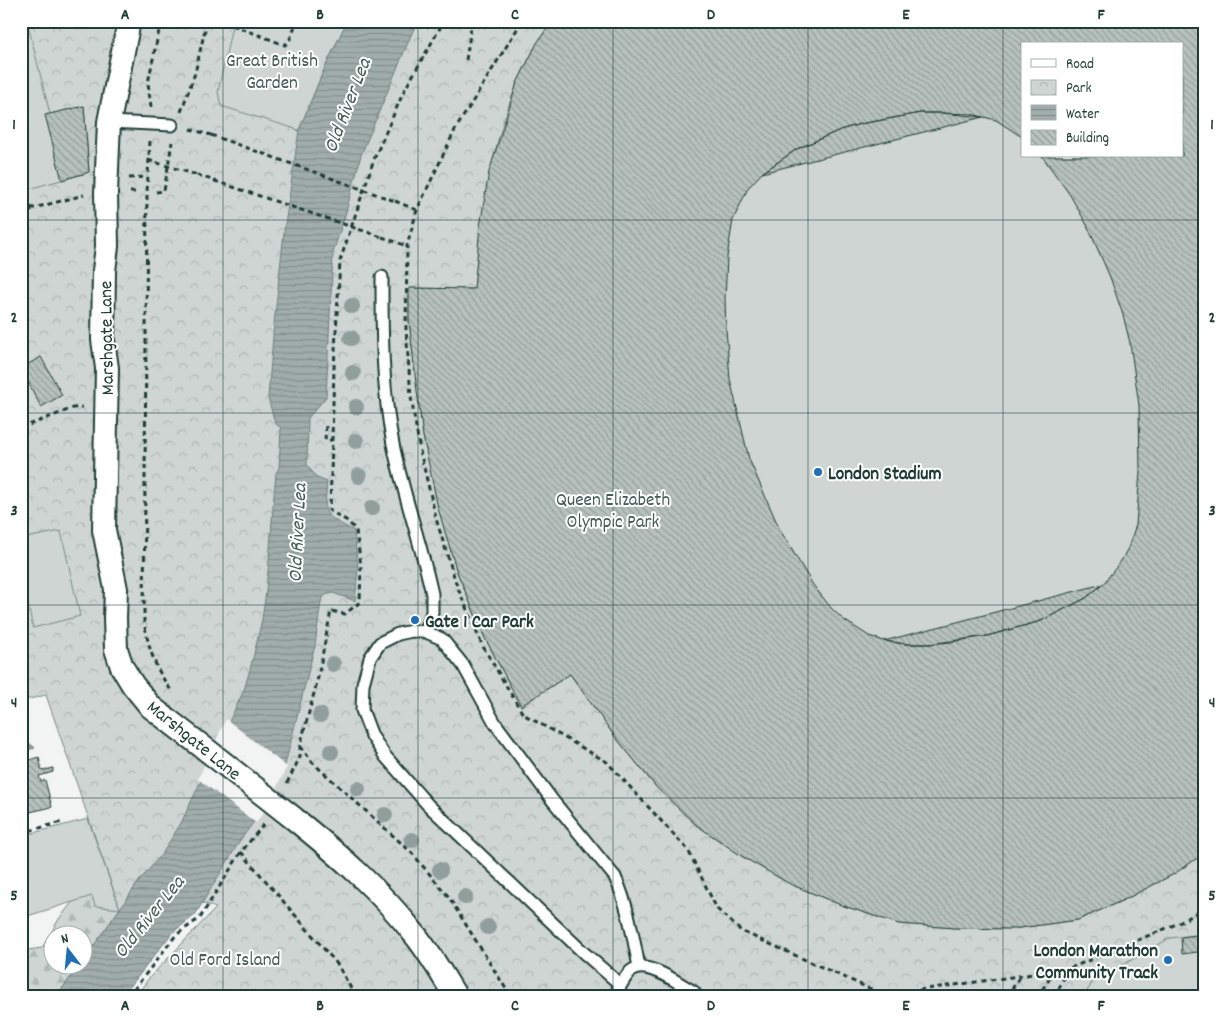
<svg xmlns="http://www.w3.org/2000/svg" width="1226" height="1018" font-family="Dekko,sans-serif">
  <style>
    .forest { fill: url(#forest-firs); stroke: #768984 }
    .park { fill: url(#park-crowns); stroke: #768984; fill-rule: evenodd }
    .garden { fill: #ced5d3; stroke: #768984; fill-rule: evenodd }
    .water { fill: url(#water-rules); stroke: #6d807b }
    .pier { fill: #f2f3f3 }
    .building { fill: url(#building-back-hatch); stroke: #1f3d34; fill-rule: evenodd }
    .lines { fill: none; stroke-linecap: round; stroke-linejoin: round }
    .service-casing { stroke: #1f3d34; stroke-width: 15 }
    .minor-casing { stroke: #1f3d34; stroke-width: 26 }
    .path { stroke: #1f3d34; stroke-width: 3; stroke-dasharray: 5 4; stroke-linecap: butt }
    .service { stroke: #fff; stroke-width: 11 }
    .minor { stroke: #fff; stroke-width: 22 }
    .minor-bridge-casing { stroke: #1f3d34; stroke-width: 26; stroke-linecap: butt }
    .path-bridge { stroke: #1f3d34; stroke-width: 3; stroke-dasharray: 5 4; stroke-linecap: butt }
    .minor-bridge { stroke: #fff; stroke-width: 22 }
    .tree { fill: #919f9c }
    .grid { fill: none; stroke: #1f3d34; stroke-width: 1; stroke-opacity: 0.55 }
    .poi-dot { fill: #1f6fb2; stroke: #fff; stroke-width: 2 }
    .labels { text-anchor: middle; stroke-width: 4; stroke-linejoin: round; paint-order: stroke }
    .park-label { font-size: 19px; fill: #425b54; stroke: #fff }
    .street-label { font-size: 19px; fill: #1f3d34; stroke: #fff }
    .poi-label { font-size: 19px; font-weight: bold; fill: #1f3d34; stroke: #fff; text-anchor: start }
    .water-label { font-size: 20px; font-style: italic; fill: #465f57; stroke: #fff }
    .neatline { fill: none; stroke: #1f3d34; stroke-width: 2 }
    .grid-label { font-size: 16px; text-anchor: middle; font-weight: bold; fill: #1f3d34 }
  </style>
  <defs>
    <pattern id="forest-firs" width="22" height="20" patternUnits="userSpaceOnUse" patternTransform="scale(1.25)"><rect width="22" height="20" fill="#ced5d3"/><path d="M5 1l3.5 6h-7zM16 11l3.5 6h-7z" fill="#b0b8b6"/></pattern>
    <pattern id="park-crowns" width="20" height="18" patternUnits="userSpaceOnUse" patternTransform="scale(1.25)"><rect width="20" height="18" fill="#ced5d3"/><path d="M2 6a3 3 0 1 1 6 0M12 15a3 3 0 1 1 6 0" fill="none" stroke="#b0b8b6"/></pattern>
    <pattern id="water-rules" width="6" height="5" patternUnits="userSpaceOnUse" patternTransform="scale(1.25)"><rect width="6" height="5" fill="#a1adaa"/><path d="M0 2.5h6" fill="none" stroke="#838e8b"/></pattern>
    <pattern id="building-back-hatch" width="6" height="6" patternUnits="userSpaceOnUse" patternTransform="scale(1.25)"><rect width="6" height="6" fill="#b7c1bd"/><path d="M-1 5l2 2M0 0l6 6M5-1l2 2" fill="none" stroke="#949e9a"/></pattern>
  </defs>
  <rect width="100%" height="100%" fill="#f2f3f3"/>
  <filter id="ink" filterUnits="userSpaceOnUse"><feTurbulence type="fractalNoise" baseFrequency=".02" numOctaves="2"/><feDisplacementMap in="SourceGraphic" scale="10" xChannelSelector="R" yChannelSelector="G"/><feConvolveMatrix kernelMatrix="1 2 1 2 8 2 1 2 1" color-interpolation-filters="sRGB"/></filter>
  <g filter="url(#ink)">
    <path class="forest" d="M103,863L140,880L83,961L82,936H52V966H79L56,997H22L26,980L21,961V951L42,948L59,919Z"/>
    <path class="park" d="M21,21H1205V997H135L149,978L216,908L140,880L120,909L46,695L21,701ZM1022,44H1182V156H1022Z"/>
    <path class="garden" d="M21,21H27L50,114L84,106L89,171L87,173L21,191Z
      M233,21H347L322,74L299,130L221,106L218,92Z
      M552,21H1205L1174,874L1126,899L1078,920L1012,929L955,928L899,924L841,905L790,884L743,857L695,824L656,787L613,734L570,674L521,706L485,638L457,572L423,436L409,320V288L474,289C484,196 496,99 552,21ZM1022,44H1182V156H1022Z
      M61,531L80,616L33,628L21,572V539Z
      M88,819L120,909L95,906L92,896L21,918V836Z
      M1205,934V997H1083L1093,982L1170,938Z"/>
    <path class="water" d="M347,21H417L361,155L346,212L333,253L326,397L308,418L307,465L317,478L327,482C324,518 322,513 354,531L358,568L355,601L333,593L325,595L321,601L315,645L285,765L262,811L241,839L195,915L172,933L122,997H56L79,966H82L83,961L140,880L162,854L181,823L244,690C251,667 257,643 262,619C270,571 271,522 276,473L279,468L281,428L275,423L268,398L274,324L284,232L299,130L322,74Z
      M21,736L35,748L21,752Z"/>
    <path class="pier" d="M226,719L287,767L264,812L256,823L198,779Z"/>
    <path class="building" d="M552,21H1205V853L1174,874L1126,899L1078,920L1012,929L955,928L899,924L841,905L790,884L743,857L695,824L656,787L613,734L570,674L521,706L485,638L457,572L438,508L423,436L416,383L409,320V288L474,289L480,226L489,172L517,83L537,43ZM1022,44H1182V156H1042L1070,195L1087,225L1110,277L1123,315L1130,343L1139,405L1140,472L1136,525L1128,548L1121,561L1103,584L1086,598L1041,621L987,636L951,642L929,644H906L884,641L869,636L844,620L832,609L813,585L780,530L749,459L730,379L726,329L725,299L727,257L733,220L748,188L762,173L797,149L840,130L860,124L899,117L920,113H942L971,114L996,120L1022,137Z
      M84,106L89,172L62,180L45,115Z
      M920,113H942L983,117L762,173L797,149L840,130L860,124Z
      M41,357L62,395L41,407L21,368Z
      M1103,584L1086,598L1041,621L987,636L929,644H906L884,641Z
      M39,757L42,771L53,768V772L39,776L41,782L45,780L52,807L21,814V786L28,784L22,762Z
      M1205,934V951L1182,954L1181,937Z"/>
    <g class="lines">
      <defs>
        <path id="service" d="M109,122L172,125
          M382,277C382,332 382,389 393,444C403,494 421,543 432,594V612L426,632
          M621,985L584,953L428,805L385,756L372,736L362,710L363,684L370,658L380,643L398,634L412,631L426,632L442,639L463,665L495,723L553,801L615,877C628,905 633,936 639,967
          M614,997C619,989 624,977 631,971C646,959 680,984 694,992L697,997"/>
        <path id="minor" d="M129,21L109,122L106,193L107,246L104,271L103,340L107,368L104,530L116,589L115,618L116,649L122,667L133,685L151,707L208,751
          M292,817C337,853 381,891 416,936C431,955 443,976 456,997"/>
      </defs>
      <use href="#service" class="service-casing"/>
      <use href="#minor" class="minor-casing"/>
      <path class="path" d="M215,21L232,25L285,45L290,39L297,21
        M522,21L455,130L417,210L407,246L406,329L411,397L420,451L437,522L457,586L482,645L523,714L607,762L688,850L717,909L741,931L884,995L1068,969L1179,923L1205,908
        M466,60L472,21
        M151,107L148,83L161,21
        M181,112L195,73L207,21
        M190,129L211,135
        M150,141L147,192L144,621C148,647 155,669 171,690
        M148,160L197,175
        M129,178L147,177
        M130,192H138
        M156,192L164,191L172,142
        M395,201L417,210
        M21,206L34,208L84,195
        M21,218L34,208
        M382,237L407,246
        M326,426L325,440H332
        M21,428L73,408L82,407
        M300,746L313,763L411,852L448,896L508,992L499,997
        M287,783L300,757V746L317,682L331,611L345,614L360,602L361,566L356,530L346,520L330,511L334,368L340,261L374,159L404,91L440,28L441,21
        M21,833L62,822
        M241,852L337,964L356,997
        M128,997L176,935L200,918L241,852L264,824
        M1007,997L1020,976
        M1037,997L1055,971
        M1055,997L1068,969"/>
      <use href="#service" class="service"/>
      <use href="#minor" class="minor"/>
      <defs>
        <path id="minor-bridge" d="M208,751L292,817"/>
      </defs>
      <use href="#minor-bridge" class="minor-bridge-casing"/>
      <path class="path-bridge" d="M211,135L395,201
        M197,175L382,237"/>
      <use href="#minor-bridge" class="minor-bridge"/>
    </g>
    <g class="tree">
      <circle cx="352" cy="306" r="8"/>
      <circle cx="351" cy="338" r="8"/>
      <circle cx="353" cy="373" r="8"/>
      <circle cx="356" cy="407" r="8"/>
      <circle cx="356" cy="441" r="8"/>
      <circle cx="359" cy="476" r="8"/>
      <circle cx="372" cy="508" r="8"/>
      <circle cx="333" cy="664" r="8"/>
      <circle cx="320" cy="715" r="8"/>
      <circle cx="331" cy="752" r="8"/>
      <circle cx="358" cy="789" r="8"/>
      <circle cx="385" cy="815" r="8"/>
      <circle cx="412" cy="840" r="8"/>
      <circle cx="440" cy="870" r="8"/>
      <circle cx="465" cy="897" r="8"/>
      <circle cx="488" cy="927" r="8"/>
    </g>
  </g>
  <path class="grid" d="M223,21V997M418,21V997M613,21V997M808,21V997M1003,21V997M21,220H1205M21,413H1205M21,605H1205M21,798H1205"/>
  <g class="poi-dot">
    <circle cx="818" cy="472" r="5"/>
    <circle cx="415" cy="620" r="5"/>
    <circle cx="1168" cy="960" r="5"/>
  </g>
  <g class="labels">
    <g class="park-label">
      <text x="272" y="66">Great British<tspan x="272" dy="22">Garden</tspan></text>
      <text x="613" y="505">Queen Elizabeth<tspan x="613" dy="22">Olympic Park</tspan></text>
      <text x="225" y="965">Old Ford Island</text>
    </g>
    <g class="street-label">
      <text transform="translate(105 338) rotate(-91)" y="7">Marshgate Lane</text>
      <text transform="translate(195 739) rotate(39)" y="7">Marshgate Lane</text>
    </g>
    <g class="poi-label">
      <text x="828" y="479">London Stadium</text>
      <text x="425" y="627">Gate 1 Car Park</text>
      <text x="1158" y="956" text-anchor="end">London Marathon<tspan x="1158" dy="22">Community Track</tspan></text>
    </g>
    <g class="water-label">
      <text transform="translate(346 105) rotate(-69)" y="7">Old River Lea</text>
      <text transform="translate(296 533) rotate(-87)" y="7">Old River Lea</text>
      <text transform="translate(148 916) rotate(-51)" y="7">Old River Lea</text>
    </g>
  </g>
  <rect width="1226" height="1018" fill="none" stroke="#fff" stroke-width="55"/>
  <rect x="1021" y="42" width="162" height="115" fill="#ffffff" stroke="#a5b1ae"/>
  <rect x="1031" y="59" width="25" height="8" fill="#ffffff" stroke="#a5b1ae"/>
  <text x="1066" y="68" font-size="15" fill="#1f3d34">Road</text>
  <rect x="1031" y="80" width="25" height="15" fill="url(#park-crowns)" stroke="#a5b1ae"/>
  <text x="1066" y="92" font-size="15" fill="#1f3d34">Park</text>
  <rect x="1031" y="105" width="25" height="15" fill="url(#water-rules)" stroke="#a5b1ae"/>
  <text x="1066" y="118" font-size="15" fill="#1f3d34">Water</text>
  <rect x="1031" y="130" width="25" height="15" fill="url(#building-back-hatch)" stroke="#a5b1ae"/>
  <text x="1066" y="142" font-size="15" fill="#1f3d34">Building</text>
  <g transform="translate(68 950) rotate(344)"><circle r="24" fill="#ffffff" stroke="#a5b1ae"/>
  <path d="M0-4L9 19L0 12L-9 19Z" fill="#1f6fb2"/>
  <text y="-8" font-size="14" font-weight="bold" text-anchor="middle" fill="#1f3d34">N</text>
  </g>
  <rect x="28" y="28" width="1170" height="962" class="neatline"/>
  <g class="grid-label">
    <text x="125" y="19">A</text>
    <text x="320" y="19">B</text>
    <text x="515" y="19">C</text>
    <text x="711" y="19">D</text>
    <text x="906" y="19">E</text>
    <text x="1101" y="19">F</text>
    <text x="14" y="129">1</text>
    <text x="1212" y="129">1</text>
    <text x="14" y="322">2</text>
    <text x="1212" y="322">2</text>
    <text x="14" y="515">3</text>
    <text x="1212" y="515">3</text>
    <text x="14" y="707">4</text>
    <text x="1212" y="707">4</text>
    <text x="14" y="900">5</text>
    <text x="1212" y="900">5</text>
    <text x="125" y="1010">A</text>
    <text x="320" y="1010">B</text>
    <text x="515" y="1010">C</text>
    <text x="711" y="1010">D</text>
    <text x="906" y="1010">E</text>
    <text x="1101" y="1010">F</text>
  </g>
</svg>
